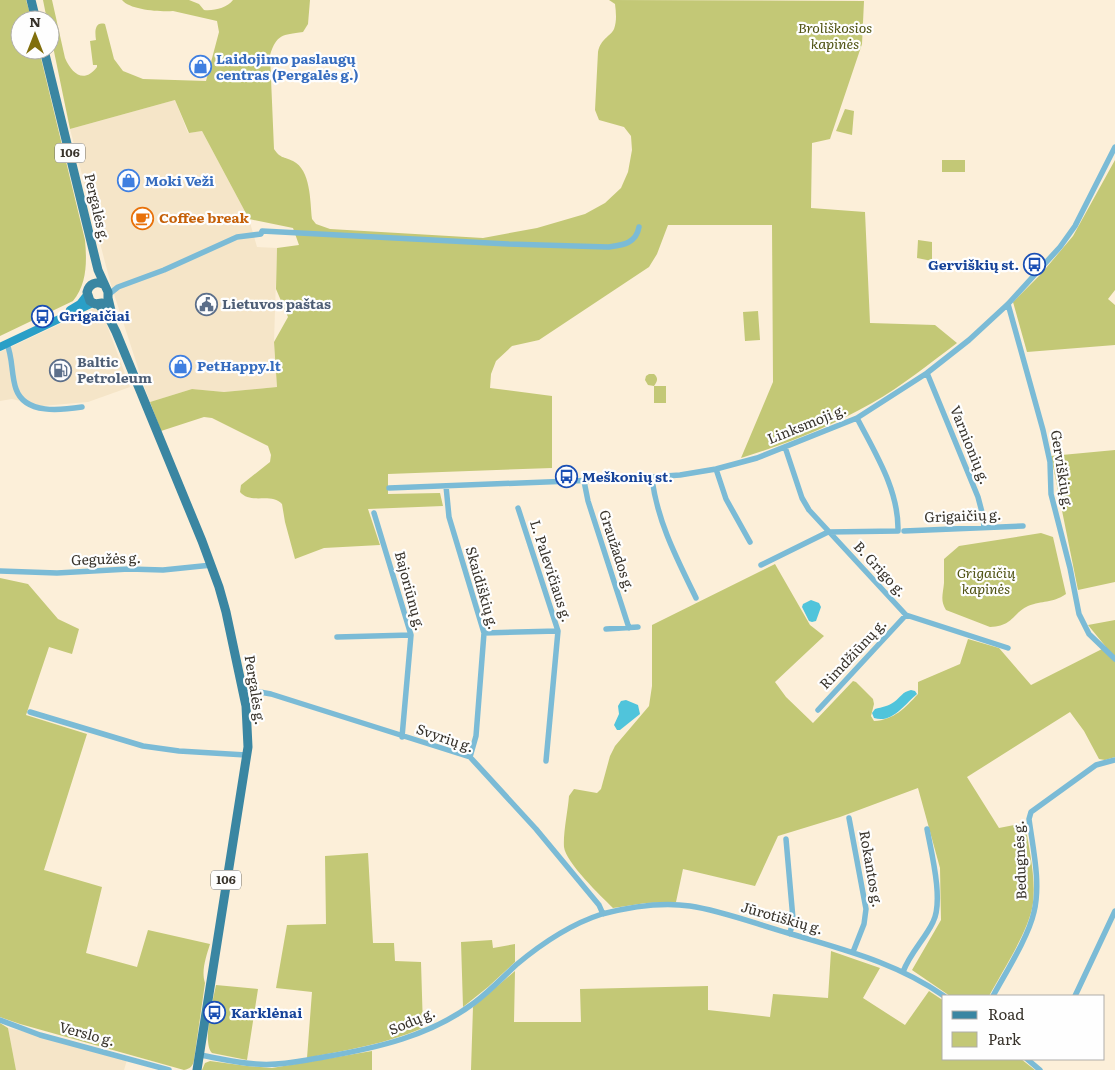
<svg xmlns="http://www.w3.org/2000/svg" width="1115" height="1070" font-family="Literata,serif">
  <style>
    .built { fill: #f5e5c8 }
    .green { fill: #c3c876 }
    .water { fill: #50c4db }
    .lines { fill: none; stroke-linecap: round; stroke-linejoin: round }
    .street { stroke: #7bbbd6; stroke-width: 5.5 }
    .secondary { stroke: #2a9fc7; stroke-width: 8 }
    .primary { stroke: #3a86a2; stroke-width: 9 }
    .labels { text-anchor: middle; stroke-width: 4.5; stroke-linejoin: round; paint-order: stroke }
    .shield { fill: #fefefe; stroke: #73706a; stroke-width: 1 }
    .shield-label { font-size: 12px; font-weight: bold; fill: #38332b }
    .park-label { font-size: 14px; font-style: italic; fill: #4f5212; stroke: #fefefe }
    .shop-label { font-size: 14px; font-weight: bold; fill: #366cbe; stroke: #fefefe; text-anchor: start }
    .street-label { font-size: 14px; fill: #38332b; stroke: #fefefe }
    .food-label { font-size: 14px; font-weight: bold; fill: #c56008; stroke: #fefefe; text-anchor: start }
    .transit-label { font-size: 14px; font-weight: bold; fill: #164399; stroke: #fefefe; text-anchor: start }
    .service-label { font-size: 14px; font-weight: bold; fill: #4e5e75; stroke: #fefefe; text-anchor: start }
  </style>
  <rect width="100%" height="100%" fill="#fcefd9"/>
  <path class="built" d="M175,100L188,133L202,131L249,219L257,247L277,248L274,342L277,387L224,392L192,389L150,402L143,383L111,285L70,129Z
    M92,309H97L102,312L130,387L88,402L42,406L12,399L0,401V352Z
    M8,1028L18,1030L127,1060L124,1070H16Z"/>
  <path class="green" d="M0,0H26L32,20H20V50H39L85,240C87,262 87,284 73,301L0,336Z
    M43,0H52L65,58C72,74 84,84 97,67V65H93L90,41L96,40C95,33 94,21 105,24L114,59L123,71L143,79L206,81L219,32L217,21L173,11C160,12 130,10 122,0H189L199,4L204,10C214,11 227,8 233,0H310L308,24L303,32C282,35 277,34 270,55L274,149C281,159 283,156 293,161C311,170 310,201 312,219L316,224L330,229L483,238L537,228L585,214L605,203L621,188L628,172L632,150L631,136L624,127L599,120L595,110L598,52C601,38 610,37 614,29C617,21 616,12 615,4L609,0L864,1L862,44L830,139L812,143L811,208L865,212L870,323L935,325L957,343C929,364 902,386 872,403C830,427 786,444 741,458L773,382L772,225H668L657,254L649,267L539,340L512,346L496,361L491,374L490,388L552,396V468L388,474V494L440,493L443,506L368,509L380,545L324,548L295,559L285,522L282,504C271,492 251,505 240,492L241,485L270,462L271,455L268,446L212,418L204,417L161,431L150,402L192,389L224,392L277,387L274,342L288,317L276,289L277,248L299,245L293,228L249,219L202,131L189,133L175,100L70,129L50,32V20H47Z
    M845,109L854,111L852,135L836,131Z
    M942,160H965V172H942Z
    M1115,160V290L1108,299L1115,305V345L1027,352L1013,302L1041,274L1073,236Z
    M918,240L932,242V261L917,258Z
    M758,311L760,340L745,341L743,312Z
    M649,374H654C659,378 657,382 654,386H666V403H654V386L648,385L645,380L646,376Z
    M1115,450V582L1078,590L1051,456Z
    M1041,533L1053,537L1066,594C1051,604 1043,600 1028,606C1012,614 1013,626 990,627L946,610C940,601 943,594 944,583C944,575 944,567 944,559L959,546Z
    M775,564L810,625L824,636L775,682L786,697L813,723L853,681L856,682L873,699L874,704L871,716L874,721C894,720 905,708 918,694V682L960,664L968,639L999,648L1031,685L1106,647L1088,625L1115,620V757L1105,760L1099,759L1084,731L1070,712L967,777L999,828L1025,823C1029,849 1036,877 1033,903C1030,929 1002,972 989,996H950L912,970L941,920L940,868L918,788L840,817L778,836L755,886L683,869L676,902L646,903L613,908C601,896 566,863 564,847C563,833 568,810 569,796L574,789L597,793L601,789L610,756L615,746L649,706L652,686V625Z
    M0,578L28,584L58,619L79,629L72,654L49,647L26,715L87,734L44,870L102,887L86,953L137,967L148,930L210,944C206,957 201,971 205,983L194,1060C193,1066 190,1069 184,1070L20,1024L0,1017Z
    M368,853L373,943H394L395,961L421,962L423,1028C386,1044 346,1050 307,1058L312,992L276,988L287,925L326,924L325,856Z
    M492,940L493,948L515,944V962L488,987L463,1007L461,942Z
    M831,951L880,968L863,998L905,1025L929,991L944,1001V1059H1021L1035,1070H471L473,1007L515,971L514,1022H581L580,989L708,986V1010L770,1017L773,994L828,998Z
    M216,985L258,989L247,1060L212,1053C202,1043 213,1000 216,985Z
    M0,1023L8,1028L16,1070H0Z
    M372,1051V1070H202L205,1063L210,1061L247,1066L272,1068Z"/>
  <path class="water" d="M811,600L819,603L821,607L816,621L812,622L809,621L802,607L803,604Z
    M911,690L915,691L917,694C905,704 892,724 874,718L872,713L875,709C882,707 889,706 894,702C901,697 902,692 911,690Z
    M626,700L638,705L640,714L620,730H617L614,725L619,714L618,706L621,701Z"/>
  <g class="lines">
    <path class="street" d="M108,295L118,287L164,270L237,237L261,234L262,231L508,244L608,247C622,245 636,244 639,227
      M1008,304L1043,430L1050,462L1051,494L1070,568L1079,614L1089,634L1115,659
      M7,344C13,358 11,375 16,389C25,415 62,410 82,407
      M927,373L978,497L983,516L984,528
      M785,447L802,498L809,510L906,615L1008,648
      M716,469L726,499L750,542
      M652,478C657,521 677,559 696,598
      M584,481L588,501L629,628
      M446,486L449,517L484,633L476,736L470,757
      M389,488L622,479L680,475L716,469L757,458L857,418L927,373L969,340L1008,304L1060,247L1075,226L1115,147
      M518,508L558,631L546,761
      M374,513L411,635L402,737
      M904,531L1023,526
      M761,565L828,532L898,531C899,490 875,453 857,418
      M0,571L57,573L129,569L163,570L212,565
      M606,629L638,627
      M484,633L558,631
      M337,637L411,635
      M244,690L254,691L271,694L470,757L536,829L599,905L603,914
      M818,710L906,615
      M30,712L143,746L179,751L246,755
      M849,818L866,909L864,924L853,952
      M786,839L793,919L790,934
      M903,972C910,953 925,939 933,922C944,901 931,851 927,829
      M993,996C1006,972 1028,938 1034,912C1041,883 1033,849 1029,819L1031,812L1096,765L1115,760
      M1075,996L1115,911
      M0,1020L40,1035L169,1070
      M200,1055C218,1058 237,1063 256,1064C278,1066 301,1061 324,1057C377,1048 430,1036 474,1003C489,992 502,978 516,965C541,944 571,924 602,914C629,907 663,902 690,906C723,911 756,924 788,933C844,950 895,962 944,996
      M1027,1059L1040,1070"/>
    <path class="secondary" d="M70,310L80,304L87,295
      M0,347L93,303"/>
    <path class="primary" d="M31,0L36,20
      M44,50L98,270L108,292V298L113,319
      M102,303L95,304L90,301L87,292C89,284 96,281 103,284
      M98,304L107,314L116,332L202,541L219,587L226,612L246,706L248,747L197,1070"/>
  </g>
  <defs>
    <symbol id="shop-ring" viewBox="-11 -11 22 22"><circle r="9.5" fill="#fefefe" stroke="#3f7fe0" stroke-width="1.5"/><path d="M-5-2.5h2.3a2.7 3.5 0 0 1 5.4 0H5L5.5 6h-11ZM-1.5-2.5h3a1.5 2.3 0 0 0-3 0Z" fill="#3f7fe0"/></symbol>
    <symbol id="cafe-ring" viewBox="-11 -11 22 22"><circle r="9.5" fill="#fefefe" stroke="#e8710a" stroke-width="1.5"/><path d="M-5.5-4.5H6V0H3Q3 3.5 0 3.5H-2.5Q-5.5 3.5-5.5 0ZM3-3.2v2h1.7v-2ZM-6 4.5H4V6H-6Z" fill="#e8710a"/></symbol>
    <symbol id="bus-ring" viewBox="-11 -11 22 22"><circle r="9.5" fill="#fefefe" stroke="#1a4fb4" stroke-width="1.5"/><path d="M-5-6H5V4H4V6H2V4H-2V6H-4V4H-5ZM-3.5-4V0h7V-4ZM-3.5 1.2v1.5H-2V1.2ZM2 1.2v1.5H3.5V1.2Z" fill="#1a4fb4"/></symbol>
    <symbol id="civic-ring" viewBox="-11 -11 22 22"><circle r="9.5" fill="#fefefe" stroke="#5c6f8a" stroke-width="1.5"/><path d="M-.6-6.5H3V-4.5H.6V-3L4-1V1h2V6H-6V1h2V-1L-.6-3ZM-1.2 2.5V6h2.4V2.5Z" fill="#5c6f8a"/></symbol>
    <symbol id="fuel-ring" viewBox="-11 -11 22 22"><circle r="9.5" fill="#fefefe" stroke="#5c6f8a" stroke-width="1.5"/><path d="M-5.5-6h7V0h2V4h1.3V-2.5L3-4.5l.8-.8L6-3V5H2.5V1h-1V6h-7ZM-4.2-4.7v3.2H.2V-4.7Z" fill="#5c6f8a"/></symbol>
  </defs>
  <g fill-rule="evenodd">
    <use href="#shop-ring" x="188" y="54" width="25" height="25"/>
    <use href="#shop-ring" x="116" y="168" width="25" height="25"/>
    <use href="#cafe-ring" x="130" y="206" width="25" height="25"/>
    <use href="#bus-ring" x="1022" y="252" width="25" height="25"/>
    <use href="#civic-ring" x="194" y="292" width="25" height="25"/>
    <use href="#bus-ring" x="30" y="304" width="25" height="25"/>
    <use href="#shop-ring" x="168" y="354" width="25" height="25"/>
    <use href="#fuel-ring" x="48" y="358" width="25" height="25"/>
    <use href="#bus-ring" x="554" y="464" width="25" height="25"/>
    <use href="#bus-ring" x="202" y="1000" width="25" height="25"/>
  </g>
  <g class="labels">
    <g class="shield">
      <rect x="55" y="143.5" width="30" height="19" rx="4"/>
      <rect x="211" y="870.5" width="30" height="19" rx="4"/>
    </g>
    <g class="shield-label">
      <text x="70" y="157">106</text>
      <text x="226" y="884">106</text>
    </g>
    <g class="park-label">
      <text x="835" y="33">Broliškosios<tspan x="835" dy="16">kapinės</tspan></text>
      <text x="986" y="578">Grigaičių<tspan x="986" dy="16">kapinės</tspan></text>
    </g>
    <g class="shop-label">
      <text x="216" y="64">Laidojimo paslaugų<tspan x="216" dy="16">centras (Pergalės g.)</tspan></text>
      <text x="145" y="186">Moki Veži</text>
      <text x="197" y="371">PetHappy.lt</text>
    </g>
    <g class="street-label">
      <text transform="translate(97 208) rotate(77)" y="5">Pergalės g.</text>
      <text transform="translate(807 424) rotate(-22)" y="5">Linksmoji g.</text>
      <text transform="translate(970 445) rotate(68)" y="5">Varnionių g.</text>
      <text transform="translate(1062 470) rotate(81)" y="5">Gerviškių g.</text>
      <text transform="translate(963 516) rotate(-2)" y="5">Grigaičių g.</text>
      <text transform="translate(617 551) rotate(72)" y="5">Graužados g.</text>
      <text transform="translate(106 559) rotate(-2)" y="5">Gegužės g.</text>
      <text transform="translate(880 569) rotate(47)" y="5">B. Grigo g.</text>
      <text transform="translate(551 571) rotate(72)" y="5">L. Palevičiaus g.</text>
      <text transform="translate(482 588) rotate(74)" y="5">Skaidiškių g.</text>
      <text transform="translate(410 591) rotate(75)" y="5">Bajoriūnų g.</text>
      <text transform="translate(853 654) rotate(-47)" y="5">Rimdžiūnų g.</text>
      <text transform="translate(255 690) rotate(81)" y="5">Pergalės g.</text>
      <text transform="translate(445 738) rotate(19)" y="5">Svyrių g.</text>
      <text transform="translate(1020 860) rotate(-92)" y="5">Bedugnės g.</text>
      <text transform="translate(871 869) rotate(80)" y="5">Rokantos g.</text>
      <text transform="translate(782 918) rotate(16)" y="5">Jūrotiškių g.</text>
      <text transform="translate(412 1021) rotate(-23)" y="5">Sodų g.</text>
      <text transform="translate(87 1034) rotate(15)" y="5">Verslo g.</text>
    </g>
    <g class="food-label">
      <text x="159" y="223">Coffee break</text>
    </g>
    <g class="transit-label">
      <text x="1019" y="270" text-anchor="end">Gerviškių st.</text>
      <text x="59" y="321">Grigaičiai</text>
      <text x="582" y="482">Meškonių st.</text>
      <text x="231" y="1018">Karklėnai</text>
    </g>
    <g class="service-label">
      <text x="222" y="309">Lietuvos paštas</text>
      <text x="77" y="367">Baltic<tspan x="77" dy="16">Petroleum</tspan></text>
    </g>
  </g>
  <rect x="942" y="995" width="162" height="65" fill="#fefefe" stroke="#afadaa"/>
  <rect x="952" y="1011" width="25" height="8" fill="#3a86a2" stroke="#afadaa"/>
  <text x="988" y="1020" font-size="15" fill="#38332b">Road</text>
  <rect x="952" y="1032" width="25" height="15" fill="#c3c876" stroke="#afadaa"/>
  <text x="988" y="1045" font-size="15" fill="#38332b">Park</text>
  <g transform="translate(35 35)"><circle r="24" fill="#fefefe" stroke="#afadaa"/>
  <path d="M0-4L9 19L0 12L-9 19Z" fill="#816f0d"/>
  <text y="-8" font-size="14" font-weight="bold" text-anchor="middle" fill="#38332b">N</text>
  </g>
</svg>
